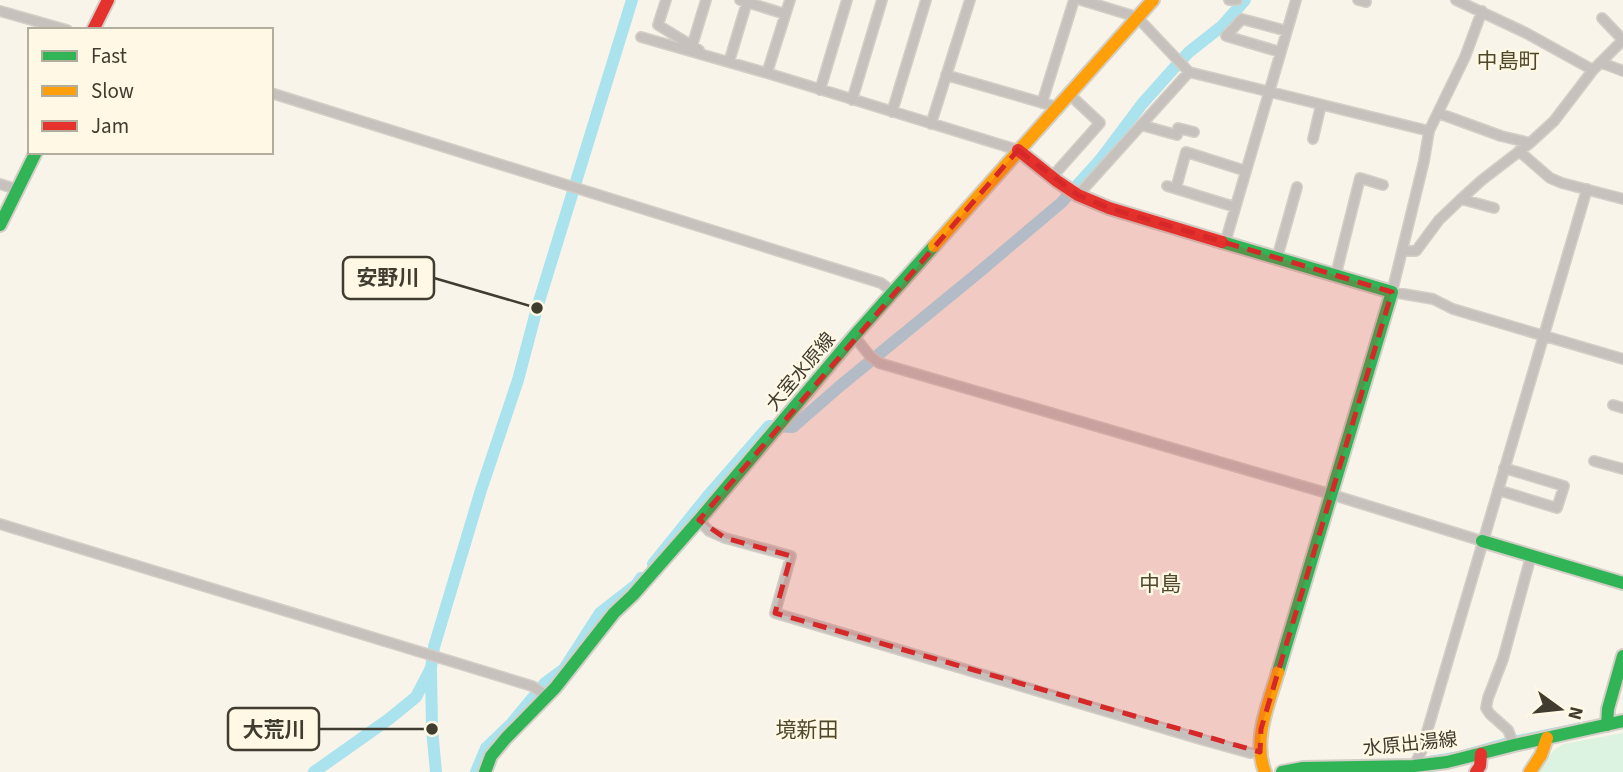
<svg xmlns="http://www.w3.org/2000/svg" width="1623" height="772" font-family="'Source Sans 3','Noto Sans JP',sans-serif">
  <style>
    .park { fill: #dbf3e0 }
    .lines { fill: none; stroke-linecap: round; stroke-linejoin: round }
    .stream { stroke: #aae2ee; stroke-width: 2 }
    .river { stroke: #aae2ee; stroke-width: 12 }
    .street-casing { stroke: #d3cec6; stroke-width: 12 }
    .fast-casing { stroke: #d3cec6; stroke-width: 16 }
    .slow-casing { stroke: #d3cec6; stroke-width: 16 }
    .jam-casing { stroke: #d3cec6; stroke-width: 16 }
    .street { stroke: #c6c1bd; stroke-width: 9 }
    .fast { stroke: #30b455; stroke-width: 12 }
    .slow { stroke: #ff9f0a; stroke-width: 12 }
    .jam { stroke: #e5322d; stroke-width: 12 }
    .marked { fill: #d62828; fill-opacity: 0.2; stroke: #d62828; stroke-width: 5; stroke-dasharray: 14 9; stroke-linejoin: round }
    .labels { text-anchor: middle; stroke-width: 5; stroke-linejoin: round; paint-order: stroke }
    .street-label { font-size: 19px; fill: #413c30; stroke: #fef8e4 }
    .neighbourhood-label { font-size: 21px; fill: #51482c; stroke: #fef8e4 }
    .leader { fill: none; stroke: #413c30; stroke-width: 2.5 }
    .callout-dot { fill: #413c30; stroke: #fef8e4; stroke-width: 2.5 }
    .callout { fill: #fef8e4; stroke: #413c30; stroke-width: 2.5 }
    .callout-label { font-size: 21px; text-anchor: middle; font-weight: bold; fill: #413c30 }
  </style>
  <rect width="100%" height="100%" fill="#f8f4ea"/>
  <path class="park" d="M1623,733V772H1539L1553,751L1563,744Z"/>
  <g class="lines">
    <path class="stream" d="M1513,737L1581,723
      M1425,759L1429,757L1459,752L1508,738"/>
    <path class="river" d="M653,564L707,497L769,426L793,427L840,386L978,273L1061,203L1100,160L1142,104L1175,67L1189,52L1222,26L1245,0
      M431,671L432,729L436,772
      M314,772L389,719L416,697L431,668L434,647L481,490L518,380L537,308L632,0
      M476,772L486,748L511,724L545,683L564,669L600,613L636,585L641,578"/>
    <defs>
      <path id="street" d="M666,0L658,25L699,50
        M740,0L785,14
        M1081,0L1137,17L1189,72L1429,131
        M1229,0H1237
        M1358,0L1366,2
        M1456,0L1526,33L1593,70
        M0,11L67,30
        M1482,11L1465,57L1429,131L1424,161L1392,292L1433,299L1453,309L1623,359
        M1602,18L1623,40
        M641,37L767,73L1018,150
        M692,46L706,0
        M1280,52L1226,36L1242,19L1287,31
        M729,62L747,2
        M1602,63L1623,71
        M767,73L790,0
        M946,75L1057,107
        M820,90L847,0
        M271,93L881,283L893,292
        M852,100L882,0
        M1042,103L1074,0
        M892,112L926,0
        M1438,113L1501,136L1530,143
        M931,124L970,0
        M1141,125L1177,135L1178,128L1194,132
        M1313,139L1321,105
        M1519,151L1550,178L1562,183L1623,199
        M1052,177L1100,123L1069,94
        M0,184L19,190
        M1167,186L1235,207
        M1176,188L1186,152L1246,171
        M1078,195L1189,72
        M1461,199L1494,208
        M1225,243L1296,0
        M1403,251H1416L1439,220L1461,199L1482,180L1530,143L1554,121L1593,70L1623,40
        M1277,258L1297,187
        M1336,274L1360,178L1383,185
        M854,336L870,356L879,363L1330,494L1482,541
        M1613,405L1623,408
        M1594,461L1623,469
        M1498,490L1557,508L1564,486L1504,468
        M699,520L709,531L725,538L791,556L775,613L1200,739L1250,753L1260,752
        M0,524L532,686L547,696
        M1514,745L1508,730L1490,714L1486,708L1488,698L1503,659L1531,556
        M1414,766L1421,752L1587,189"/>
      <path id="fast" d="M0,225L36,152
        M1222,242L1392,292L1278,672
        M1482,541L1623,583
        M1607,725L1608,709L1623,656
        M485,772L491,756L506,738L555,688L614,613L633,595L699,520L854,336L934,246
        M1282,772L1303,768L1414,766L1447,762L1514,745L1623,721"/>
      <path id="slow" d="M934,246L1153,0
        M1265,772C1252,740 1269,703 1278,672
        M1530,772L1541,755L1547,738"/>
      <path id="jam" d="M93,30L108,0
        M1018,150L1057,181L1078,195L1109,208L1222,242
        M1476,772L1480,766L1481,754"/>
    </defs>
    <use href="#street" class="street-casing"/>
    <use href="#fast" class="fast-casing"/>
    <use href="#slow" class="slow-casing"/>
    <use href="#jam" class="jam-casing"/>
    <use href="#street" class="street"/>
    <use href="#fast" class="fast"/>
    <use href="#slow" class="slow"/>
    <use href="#jam" class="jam"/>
  </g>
  <path class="marked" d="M1018,150L1078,195L1109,208L1392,292L1261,729L1260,752L775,613L791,556L725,538L699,520Z"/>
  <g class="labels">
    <g class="street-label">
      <text transform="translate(800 371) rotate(-50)" y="7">大室水原線</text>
      <text transform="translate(1410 743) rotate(-6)" y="7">水原出湯線</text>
    </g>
    <g class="neighbourhood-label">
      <text x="1508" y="68">中島町</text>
      <text x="1160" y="591">中島</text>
      <text x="807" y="737">境新田</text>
    </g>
  </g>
  <path class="leader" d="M537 308L434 278M432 729L319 729"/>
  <g class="callout-dot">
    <circle cx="537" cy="308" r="7"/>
    <circle cx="432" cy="729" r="7"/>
  </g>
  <g class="callout">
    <rect x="343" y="257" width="91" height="42" rx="7"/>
    <rect x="228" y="708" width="91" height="42" rx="7"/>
  </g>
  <g class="callout-label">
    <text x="388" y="285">安野川</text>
    <text x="274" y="737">大荒川</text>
  </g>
  <rect x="28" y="28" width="245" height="126" fill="#fef8e4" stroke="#b2ad9c" stroke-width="2"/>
  <rect x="42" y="51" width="35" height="10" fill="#30b455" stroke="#b2ad9c" stroke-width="2"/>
  <text x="91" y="63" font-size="21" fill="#413c30">Fast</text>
  <rect x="42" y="86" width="35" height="10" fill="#ff9f0a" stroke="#b2ad9c" stroke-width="2"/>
  <text x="91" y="98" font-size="21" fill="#413c30">Slow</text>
  <rect x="42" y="121" width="35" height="10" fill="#e5322d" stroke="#b2ad9c" stroke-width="2"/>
  <text x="91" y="133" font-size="21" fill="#413c30">Jam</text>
  <g transform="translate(1560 709) rotate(105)" stroke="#fef8e4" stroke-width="5" paint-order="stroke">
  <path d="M0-5L12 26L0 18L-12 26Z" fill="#413c30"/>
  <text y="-10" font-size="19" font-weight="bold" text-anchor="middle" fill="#413c30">N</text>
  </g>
</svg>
